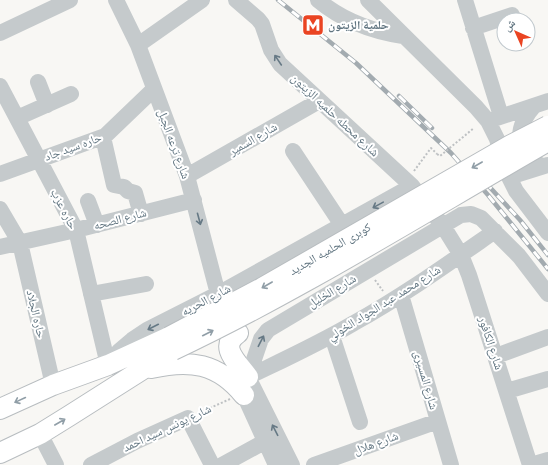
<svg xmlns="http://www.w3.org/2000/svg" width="548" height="465" viewBox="0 0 548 465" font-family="Roboto,'Noto Naskh Arabic',sans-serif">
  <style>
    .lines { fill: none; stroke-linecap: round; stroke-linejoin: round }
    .major-casing { stroke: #b8bdc0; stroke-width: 22 }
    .path { stroke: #bec1c3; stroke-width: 2; stroke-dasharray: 2 2; stroke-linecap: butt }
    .minor { stroke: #c5cacc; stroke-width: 16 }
    .major { stroke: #fff; stroke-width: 20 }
    .rail-casing { stroke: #a3abb0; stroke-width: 4.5 }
    .rail { stroke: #fff; stroke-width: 3; stroke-dasharray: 9; stroke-linecap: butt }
    .major-bridge-casing { stroke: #b8bdc0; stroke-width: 22; stroke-linecap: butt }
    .path-bridge { stroke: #bec1c3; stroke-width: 2; stroke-dasharray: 2 2; stroke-linecap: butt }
    .major-bridge { stroke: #fff; stroke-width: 20 }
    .oneway { stroke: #667985 }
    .oneway2 { stroke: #909ea7 }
    .labels { text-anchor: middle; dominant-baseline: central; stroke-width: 4; stroke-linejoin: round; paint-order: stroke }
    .poi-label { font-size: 12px; font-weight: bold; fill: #617581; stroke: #fff; text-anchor: start }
    .street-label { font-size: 12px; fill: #617581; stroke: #fff }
  </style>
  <rect width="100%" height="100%" fill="#f8f7f4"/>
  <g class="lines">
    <g class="major-casing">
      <path id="major" d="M 238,333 C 218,347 237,362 248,377
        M 151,368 C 190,359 218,363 244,395
        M 0,409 L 53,385 L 108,365 L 169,337
        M 0,453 L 40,434 L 69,416 L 173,350"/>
    </g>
    <path class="path" d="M 414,171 L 431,148 L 437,154
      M 375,280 L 383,291
      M 199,413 L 230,399"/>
    <path class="minor" d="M 116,0 L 138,45 L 187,176 L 218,294
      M 236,0 L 258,19 L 262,24 L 271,50 L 280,64 L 412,186 L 443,226 L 461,255 L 469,275 L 530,465
      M 318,0 C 343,21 371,31 403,36
      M 368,0 L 476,107 L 488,121 L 497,139 L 509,177 L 516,191 L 548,233
      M 465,0 L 501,116
      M 473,28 L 512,15
      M 0,33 L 70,0
      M 138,45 L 202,0
      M 38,82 L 47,105
      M 0,86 L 76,230 L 108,365
      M 534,106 C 520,122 514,139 529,157 C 532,161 538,164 542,166
      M 17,118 L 71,94
      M 491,120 L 548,101
      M 103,137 L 114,185 L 124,187 L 128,191 L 135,193 L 141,214
      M 293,151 L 342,225
      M 0,174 L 105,136 L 154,89
      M 187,176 L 319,101
      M 509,177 L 548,165
      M 88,201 L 97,225
      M 0,209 L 20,243 L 53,385
      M 0,247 L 76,230 L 194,200
      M 91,294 L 146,284
      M 401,295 L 451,465
      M 332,336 L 360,422
      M 496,356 L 548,337
      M 109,363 L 119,351 L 132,340 L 147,330 L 218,294 L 412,186
      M 248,377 L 261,339 L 268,330 L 461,215 L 471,214 L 481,218 L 519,256 L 548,294
      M 248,377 C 283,360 320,343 354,323 C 403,296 449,263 495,231
      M 248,377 L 292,465
      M 507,391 L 548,379
      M 244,395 L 276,465
      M 40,434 L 56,465
      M 91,465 L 137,441 L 188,418 L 212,465
      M 222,465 L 266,441
      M 314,465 L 438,421
      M 531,465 L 548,460"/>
    <use href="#major" class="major"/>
    <g class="rail-casing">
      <path id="rail" d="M 278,0 L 356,63 L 451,153 L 488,195 L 548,269
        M 399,96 L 432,128
        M 473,169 L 520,220 L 548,255"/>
    </g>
    <use href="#rail" class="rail"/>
    <g class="major-bridge-casing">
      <path id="major-bridge" d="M 169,337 L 262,288 L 511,145 L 548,126
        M 173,350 C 302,289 424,212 548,141"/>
    </g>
    <path class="path-bridge" d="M 437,154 L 440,156 L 474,128"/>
    <use href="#major-bridge" class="major-bridge"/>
  </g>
  <defs><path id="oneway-shaft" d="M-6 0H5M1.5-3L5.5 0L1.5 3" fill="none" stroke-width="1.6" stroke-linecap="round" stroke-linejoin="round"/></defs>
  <g class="oneway">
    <use href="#oneway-shaft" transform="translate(278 60) rotate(-124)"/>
    <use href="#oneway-shaft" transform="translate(378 205) rotate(151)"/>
    <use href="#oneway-shaft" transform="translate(199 219) rotate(75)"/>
    <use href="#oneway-shaft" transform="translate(153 327) rotate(153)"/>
    <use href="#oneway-shaft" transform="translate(261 341) rotate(-63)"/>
    <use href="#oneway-shaft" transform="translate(275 430) rotate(-117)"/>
  </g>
  <g class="oneway2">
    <use href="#oneway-shaft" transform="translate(477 165) rotate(150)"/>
    <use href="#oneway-shaft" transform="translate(267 285) rotate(150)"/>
    <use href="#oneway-shaft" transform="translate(208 333) rotate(-27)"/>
    <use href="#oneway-shaft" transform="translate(20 400) rotate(155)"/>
    <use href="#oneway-shaft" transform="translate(60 422) rotate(-30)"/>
  </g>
  <defs>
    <g id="metro-square" transform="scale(1.15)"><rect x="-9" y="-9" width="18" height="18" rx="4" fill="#ea4422" stroke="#fff"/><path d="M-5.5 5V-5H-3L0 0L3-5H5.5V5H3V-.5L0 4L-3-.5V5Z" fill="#fff"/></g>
  </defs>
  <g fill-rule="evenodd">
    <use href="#metro-square" x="313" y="25"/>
  </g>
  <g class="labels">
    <g class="poi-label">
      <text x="328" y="25">حلمية الزيتون</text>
    </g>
    <g class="street-label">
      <text transform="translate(335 115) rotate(43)">شارع محطه حلميه الزيتون</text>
      <text transform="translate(253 139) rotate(-30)">شارع السمير</text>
      <text transform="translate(174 144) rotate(70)">شارع ترعه الجبل</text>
      <text transform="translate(73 147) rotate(-20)">حاره سيد جاد</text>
      <text transform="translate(64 209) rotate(63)">حاره عزب</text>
      <text transform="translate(120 219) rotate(-15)">شارع الصحه</text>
      <text transform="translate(330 249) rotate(-30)">كوبرى الحلميه الجديد</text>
      <text transform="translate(332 291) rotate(-31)">شارع الخليل</text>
      <text transform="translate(206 300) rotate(-28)">شارع الحريه</text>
      <text transform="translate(384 303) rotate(-32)">شارع محمد عبد الجواد الخولي</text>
      <text transform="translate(36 314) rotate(77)">حاره الجلاد</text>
      <text transform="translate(491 343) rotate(72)">شارع الكافور</text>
      <text transform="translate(426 380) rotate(74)">شارع المسيرى</text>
      <text transform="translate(167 428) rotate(-25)">شارع يونس سيد احمد</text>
      <text transform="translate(376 443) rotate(-20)">شارع هلال</text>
    </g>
  </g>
  <g transform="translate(516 32) rotate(315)"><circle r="19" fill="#ffffff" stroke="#c0c8cd"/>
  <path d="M0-3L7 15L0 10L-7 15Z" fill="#ea4422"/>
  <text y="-6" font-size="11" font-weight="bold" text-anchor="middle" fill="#617581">ش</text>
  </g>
</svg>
